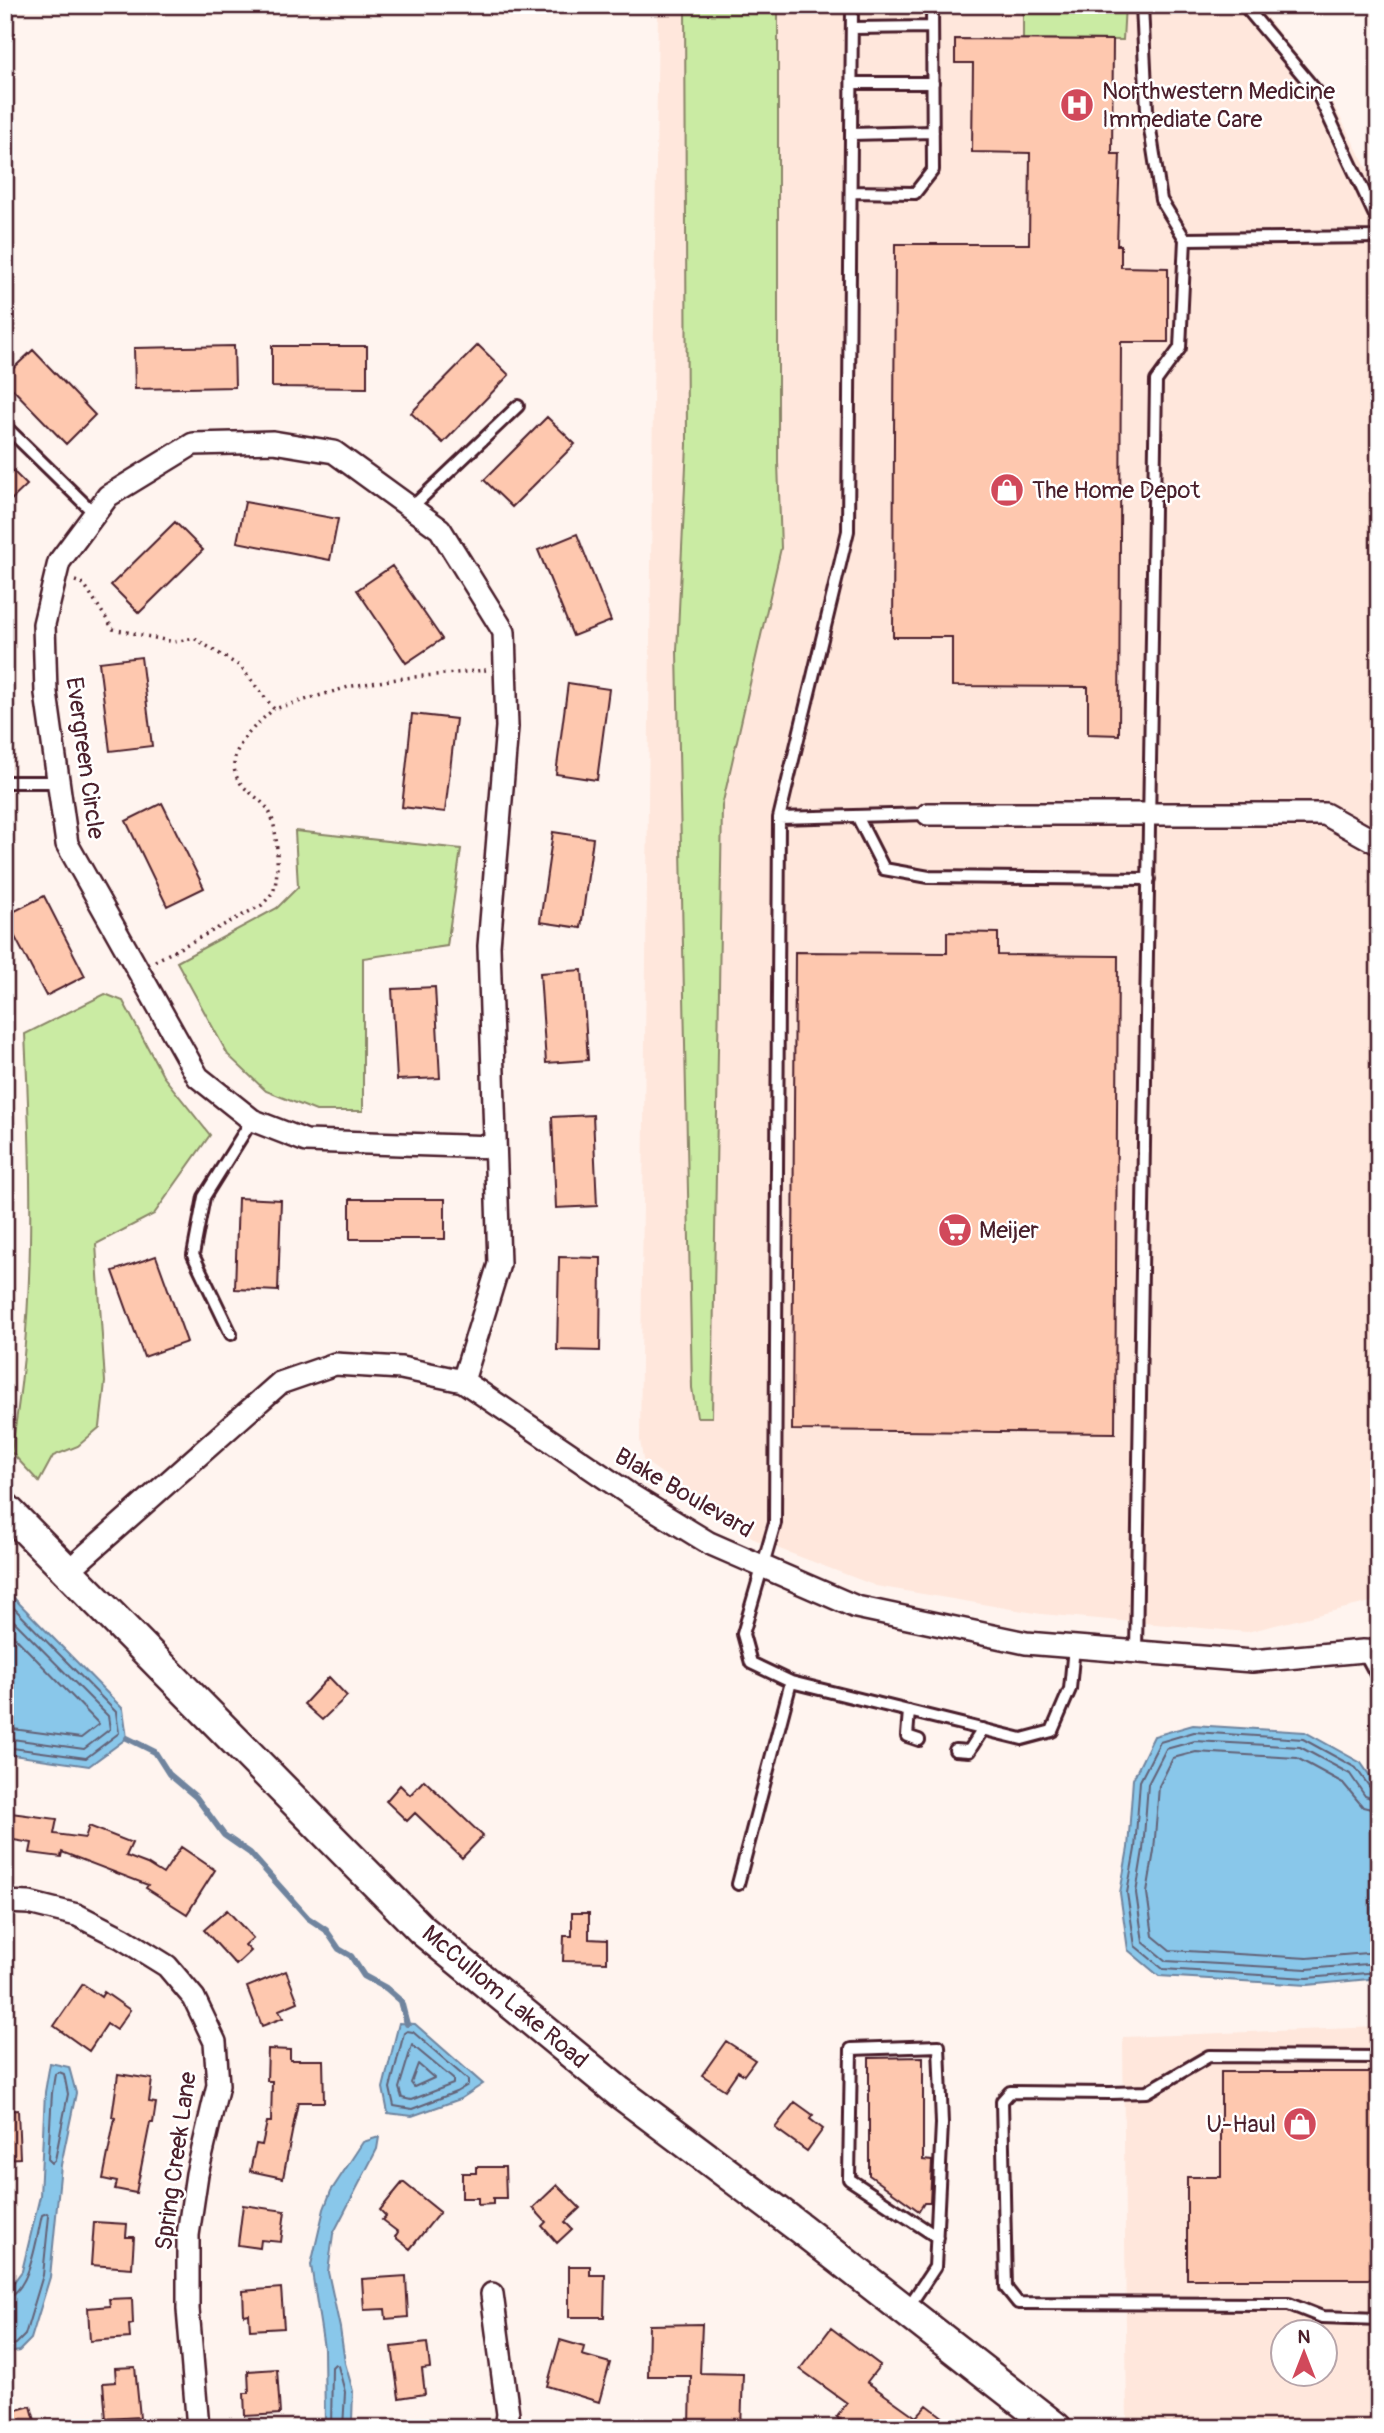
<svg xmlns="http://www.w3.org/2000/svg" width="1384" height="2433" viewBox="0 0 1384 2433" font-family="Pangolin,sans-serif">
  <style>
    .built { fill: #ffe7dc; fill-rule: evenodd }
    .green { fill: #caeba3; stroke: #8a8567; stroke-width: 2 }
    .water { fill: #89c7ea; stroke: #70849e; stroke-width: 2 }
    .lines { fill: none; stroke-linecap: round; stroke-linejoin: round }
    .shore { stroke: #636277; stroke-width: 2 }
    .stream { stroke: #70849e; stroke-width: 6 }
    .building { fill: #fec8af; stroke: #4a1f2b; stroke-width: 2 }
    .lane-casing { stroke: #4a1f2b; stroke-width: 16 }
    .street-casing { stroke: #4a1f2b; stroke-width: 26 }
    .secondary-casing { stroke: #4a1f2b; stroke-width: 35 }
    .path { stroke: #4a1f2b; stroke-width: 3.5; stroke-dasharray: 2 5; stroke-linecap: butt }
    .lane { stroke: #fff; stroke-width: 10 }
    .street { stroke: #fff; stroke-width: 21 }
    .secondary { stroke: #fff; stroke-width: 30 }
    .labels { text-anchor: middle; dominant-baseline: central; stroke-width: 5; stroke-linejoin: round; paint-order: stroke }
    .poi-label { font-size: 24px; fill: #4a1f2b; stroke: #fff; text-anchor: start }
    .street-label { font-size: 24px; fill: #4a1f2b; stroke: #fff }
  </style>
  <rect width="100%" height="100%" fill="#fff4ef"/>
  <filter id="ink" filterUnits="userSpaceOnUse"><feTurbulence type="fractalNoise" baseFrequency=".0143" numOctaves="2"/><feDisplacementMap in="SourceGraphic" scale="14" xChannelSelector="R" yChannelSelector="G"/><feConvolveMatrix kernelMatrix="1 2 1 2 8 2 1 2 1" color-interpolation-filters="sRGB"/></filter>
  <g filter="url(#ink)">
    <path class="built" d="M 658,5 L 1257,5 L 1329,96 L 1379,192 L 1379,1599 L 1375,1601 L 1247,1632 L 1041,1614 L 876,1586 L 756,1540 L 643,1460 L 640,1440 Z
      M 1379,2027 L 1379,2428 L 1127,2428 L 1123,2037 ZM 1282,2332 L 1324,2332 L 1324,2374 L 1282,2374 Z"/>
    <path class="green" d="M 685,5 L 778,5 L 778,462 L 781,548 L 722,806 L 712,1417 L 697,1417 L 692,1388 L 677,651 L 687,445 Z
      M 1023,5 L 1125,5 L 1123,40 L 1023,39 Z
      M 295,831 L 461,849 L 447,946 L 363,958 L 363,1111 L 316,1111 L 266,1091 L 228,1055 L 177,962 L 277,908 L 298,887 Z
      M 105,994 L 123,1001 L 163,1076 L 210,1135 L 154,1214 L 96,1244 L 105,1382 L 100,1427 L 78,1446 L 53,1456 L 39,1482 L 11,1452 C 36,1314 32,1174 25,1034 Z"/>
    <path class="water" d="M 5,1589 L 123,1709 L 127,1738 L 89,1766 L 5,1754 Z
      M 1193,1725 L 1305,1732 L 1361,1763 L 1379,1789 L 1379,1978 L 1307,1985 L 1159,1976 L 1128,1950 L 1120,1893 L 1128,1848 L 1133,1779 L 1154,1736 Z
      M 399,2023 L 415,2024 L 483,2084 L 460,2099 L 412,2116 L 388,2113 L 383,2088 Z
      M 50,2063 L 69,2067 L 76,2093 L 61,2165 L 50,2277 L 31,2339 L 19,2351 L 5,2354 L 5,2294 L 22,2271 L 40,2196 L 45,2092 Z
      M 379,2137 L 377,2149 L 333,2234 L 328,2272 L 340,2328 L 345,2363 L 353,2391 L 352,2421 L 349,2428 L 325,2428 L 324,2348 L 311,2265 L 324,2209 L 331,2191 L 363,2142 Z"/>
    <g class="lines">
      <path class="shore" d="M 5,1599 L 116,1712 L 119,1733 L 86,1758 L 5,1747
        M 5,1612 L 108,1716 L 110,1729 L 84,1749 L 5,1738
        M 5,1627 L 99,1724 L 81,1738 L 5,1728
        M 1379,1792 L 1371,1789 L 1356,1768 L 1303,1739 L 1194,1732 L 1160,1742 L 1140,1781 L 1135,1849 L 1127,1893 L 1135,1946 L 1163,1969 L 1307,1978 L 1379,1972
        M 1379,1801 L 1365,1796 L 1350,1774 L 1300,1747 L 1195,1741 L 1166,1749 L 1148,1784 L 1143,1850 L 1136,1893 L 1143,1942 L 1166,1961 L 1307,1969 L 1379,1963
        M 1379,1811 L 1363,1807 L 1343,1783 L 1297,1758 L 1196,1752 L 1173,1758 L 1159,1786 L 1154,1851 L 1147,1893 L 1153,1936 L 1170,1950 L 1307,1958 L 1379,1952
        M 407,2031 L 413,2032 L 468,2080 L 468,2085 L 456,2092 L 412,2109 L 394,2106 L 390,2088 L 404,2033 Z
        M 412,2045 L 453,2079 L 453,2084 L 411,2100 L 402,2098 L 399,2088 Z
        M 418,2064 L 434,2078 L 414,2087 L 411,2083 Z
        M 59,2072 L 64,2074 L 68,2094 L 55,2160 L 52,2163 L 48,2159 L 52,2093 L 55,2074 Z
        M 5,2297 C 30,2295 37,2235 42,2215 L 47,2213 L 49,2216 L 43,2275 L 25,2335 L 16,2344 L 5,2347
        M 331,2428 L 332,2367 L 335,2364 L 338,2366 L 345,2392 L 343,2428"/>
      <path class="stream" d="M 127,1738 L 155,1752 L 169,1774 L 196,1797 L 224,1835 L 250,1853 L 308,1918 L 326,1930 L 339,1949 L 351,1956 L 364,1976 L 386,1988 L 401,2001 L 407,2024"/>
    </g>
    <path class="building" d="M 955,39 L 1113,40 L 1112,154 L 1120,154 L 1117,245 L 1121,245 L 1121,267 L 1168,268 L 1168,342 L 1121,342 L 1119,735 L 1088,734 L 1088,687 L 952,686 L 952,637 L 893,637 L 895,244 L 1029,244 L 1030,153 L 972,152 L 973,63 L 955,63 Z
      M 478,345 L 509,375 L 443,443 L 411,413 Z
      M 234,346 L 235,387 L 135,389 L 134,348 Z
      M 272,346 L 367,346 L 367,388 L 272,387 Z
      M 33,350 L 95,415 L 66,444 L 5,381 L 5,376 Z
      M 547,417 L 575,444 L 512,507 L 484,480 Z
      M 5,463 L 27,485 L 5,506 Z
      M 245,502 L 338,519 L 330,560 L 237,542 Z
      M 175,522 L 203,550 L 139,613 L 111,585 Z
      M 577,534 L 611,621 L 573,636 L 538,550 Z
      M 392,566 L 442,639 L 406,663 L 357,590 Z
      M 141,657 L 152,746 L 110,751 L 99,662 Z
      M 568,683 L 609,689 L 597,780 L 556,774 Z
      M 412,714 L 456,719 L 445,812 L 402,807 Z
      M 162,803 L 204,888 L 167,906 L 126,821 Z
      M 553,832 L 593,838 L 581,928 L 540,922 Z
      M 44,896 L 85,976 L 46,996 L 5,918 L 5,916 Z
      M 947,932 L 998,933 L 998,955 L 1118,956 L 1115,1433 L 792,1430 L 795,952 L 947,953 Z
      M 582,970 L 588,1060 L 546,1063 L 540,973 Z
      M 435,987 L 440,1078 L 397,1080 L 392,989 Z
      M 593,1115 L 597,1206 L 556,1208 L 552,1117 Z
      M 238,1198 L 281,1200 L 278,1291 L 235,1289 Z
      M 350,1199 L 445,1199 L 445,1239 L 350,1239 Z
      M 156,1256 L 187,1342 L 144,1357 L 113,1271 Z
      M 559,1257 L 601,1258 L 600,1351 L 557,1350 Z
      M 329,1677 L 347,1696 L 322,1720 L 304,1704 Z
      M 424,1780 L 483,1836 L 462,1858 L 415,1813 L 407,1821 L 386,1801 L 400,1785 L 410,1795 Z
      M 11,1813 L 57,1819 L 54,1834 L 85,1838 L 89,1826 L 132,1843 L 126,1856 L 147,1864 L 163,1874 L 181,1847 L 215,1870 L 187,1914 L 146,1888 L 148,1885 L 62,1852 L 61,1857 L 30,1853 L 32,1843 L 7,1839 Z
      M 227,1910 L 253,1938 L 245,1945 L 251,1951 L 236,1965 L 204,1930 Z
      M 572,1913 L 589,1913 L 589,1939 L 607,1940 L 607,1962 L 563,1961 L 564,1936 L 572,1936 Z
      M 286,1971 L 298,2002 L 279,2010 L 283,2018 L 262,2026 L 247,1987 Z
      M 83,1984 L 101,1997 L 104,1992 L 130,2010 L 116,2030 L 107,2024 L 89,2051 L 54,2026 Z
      M 726,2041 L 755,2060 L 744,2075 L 738,2071 L 725,2090 L 702,2075 Z
      M 268,2049 L 290,2050 L 290,2060 L 323,2060 L 324,2102 L 298,2102 L 283,2178 L 250,2171 L 256,2144 L 262,2145 L 267,2122 L 271,2122 L 272,2081 L 267,2081 Z
      M 923,2057 L 923,2160 L 932,2161 L 930,2203 L 924,2203 L 919,2211 L 869,2175 L 869,2058 Z
      M 1221,2072 L 1379,2072 L 1379,2279 L 1187,2279 L 1187,2177 L 1221,2177 Z
      M 118,2074 L 152,2079 L 149,2102 L 156,2103 L 153,2123 L 150,2123 L 136,2193 L 115,2189 L 117,2182 L 103,2179 L 115,2118 L 112,2117 Z
      M 795,2102 L 813,2115 L 810,2119 L 823,2129 L 807,2151 L 775,2128 Z
      M 18,2110 L 20,2158 L 5,2159 L 5,2111 Z
      M 476,2167 L 505,2167 L 506,2198 L 493,2198 L 493,2204 L 478,2205 L 478,2198 L 462,2198 L 462,2173 L 476,2173 Z
      M 403,2182 L 440,2212 L 410,2249 L 395,2237 L 398,2232 L 382,2220 L 386,2216 L 380,2210 Z
      M 557,2185 L 580,2208 L 565,2222 L 572,2229 L 557,2243 L 542,2226 L 546,2222 L 533,2208 Z
      M 243,2205 L 285,2211 L 281,2242 L 261,2240 L 260,2248 L 238,2245 Z
      M 94,2222 L 127,2224 L 126,2237 L 134,2237 L 132,2268 L 91,2265 Z
      M 569,2266 L 590,2266 L 590,2275 L 605,2275 L 604,2317 L 569,2317 Z
      M 406,2276 L 408,2317 L 386,2319 L 385,2309 L 364,2310 L 362,2279 Z
      M 281,2288 L 284,2328 L 250,2330 L 249,2314 L 244,2315 L 243,2291 Z
      M 132,2298 L 133,2324 L 129,2325 L 130,2338 L 90,2341 L 88,2308 L 110,2306 L 109,2299 Z
      M 702,2324 L 700,2373 L 743,2374 L 741,2428 L 690,2428 L 691,2376 L 648,2376 L 649,2325 Z
      M 831,2328 L 880,2365 L 867,2382 L 916,2417 L 927,2405 L 957,2428 L 850,2428 L 836,2417 L 847,2403 L 800,2369 Z
      M 560,2340 L 584,2347 L 582,2355 L 610,2363 L 599,2402 L 547,2386 Z
      M 427,2343 L 430,2368 L 422,2369 L 425,2394 L 399,2398 L 392,2347 Z
      M 135,2367 L 140,2417 L 106,2419 L 103,2383 L 116,2382 L 115,2368 Z
      M 277,2369 L 280,2414 L 245,2416 L 244,2393 L 249,2393 L 248,2371 Z
      M 31,2406 L 37,2428 L 5,2428 L 5,2413 Z"/>
    <g class="lines">
      <g class="lane-casing">
        <path id="lane" d="M 852,5 L 848,531 L 779,818 L 775,1523 L 743,1634 L 751,1663 L 791,1682 L 1022,1739 L 1052,1731 L 1070,1689 L 1074,1647
          M 1244,5 L 1317,92 L 1379,224
          M 852,28 L 932,27
          M 852,83 L 933,83
          M 851,134 L 933,132
          M 851,192 L 915,193 L 933,170 L 932,5
          M 1185,239 L 1379,237
          M 5,426 L 95,514
          M 411,508 L 518,406
          M 5,782 L 59,782
          M 857,816 L 884,869 L 929,877 L 1149,879
          M 779,818 L 928,814
          M 231,1334 L 193,1255 L 204,1197 L 252,1120
          M 1136,1652 L 1156,381 L 1180,348 L 1185,239 L 1161,200 L 1147,110 L 1142,5
          M 1364,1652 L 1379,1680
          M 909,1711 L 907,1736 L 919,1740
          M 955,1750 L 969,1751 L 983,1729
          M 738,1884 L 791,1682
          M 1379,2057 L 1209,2056 L 1147,2092 L 1110,2093 L 1010,2092 L 1002,2101 L 1006,2288 L 1018,2303 L 1289,2304 L 1322,2317 L 1379,2319
          M 907,2309 L 935,2267 L 942,2124 L 939,2046 L 851,2049 L 849,2179 L 937,2237"/>
      </g>
      <g class="street-casing">
        <path id="street" d="M 928,814 L 1325,814 L 1379,844
          M 463,1381 L 499,1264 L 489,946 L 507,727 L 504,632 L 440,529 L 334,452 L 273,442 L 193,444 L 108,496 L 59,562 L 44,624 L 46,693 L 67,844 L 198,1077 L 252,1120 L 306,1141 L 495,1147
          M 68,1571 L 280,1383 L 335,1364 L 401,1368 L 463,1381 L 629,1494 L 709,1543 L 856,1607 L 1026,1643 L 1252,1661 L 1363,1651 L 1379,1652
          M 5,1902 L 29,1903 L 77,1915 L 122,1938 L 167,1966 L 194,1998 L 215,2042 L 218,2085 L 197,2174 L 188,2235 L 188,2309 L 198,2428
          M 492,2294 L 508,2414 L 506,2428"/>
      </g>
      <g class="secondary-casing">
        <path id="secondary" d="M 5,1508 L 422,1930 L 619,2092 L 800,2228 L 1056,2428"/>
      </g>
      <path class="path" d="M 75,581 L 84,584 L 113,629 L 174,642 L 194,638 L 241,667 L 274,709 L 352,686 L 404,678 L 486,670
        M 155,961 L 262,905 C 266,901 270,896 273,892 C 280,877 278,826 269,811 C 263,801 250,794 242,785 C 218,757 254,726 274,709"/>
      <use href="#lane" class="lane"/>
      <use href="#street" class="street"/>
      <use href="#secondary" class="secondary"/>
    </g>
  </g>
  <defs>
    <g id="hospital-disc" transform="scale(1.75)"><circle r="9.5" fill="#d1495b" stroke="#fff"/><path d="M-5-5h3v3.5h4V-5h3V5h-3V1.5h-4V5h-3Z" fill="#fff"/></g>
    <g id="shop-disc" transform="scale(1.75)"><circle r="9.5" fill="#d1495b" stroke="#fff"/><path d="M-5-2.5h2.3a2.7 3.5 0 0 1 5.4 0H5L5.5 6h-11ZM-1.5-2.5h3a1.5 2.3 0 0 0-3 0Z" fill="#fff"/></g>
    <g id="supermarket-disc" transform="scale(1.75)"><circle r="9.5" fill="#d1495b" stroke="#fff"/><path d="M-6-5.5h2.5l.6 2H6L4.5 2H-2.5L-4.4-4H-6ZM-1.5 3.2a1.3 1.3 0 1 0 .1 0ZM3 3.2a1.3 1.3 0 1 0 .1 0Z" fill="#fff"/></g>
  </defs>
  <g fill-rule="evenodd">
    <use href="#hospital-disc" x="1077" y="105"/>
    <use href="#shop-disc" x="1007" y="490"/>
    <use href="#supermarket-disc" x="955" y="1230"/>
    <use href="#shop-disc" x="1300" y="2124"/>
  </g>
  <g class="labels">
    <g class="poi-label">
      <text x="1102" y="91">Northwestern Medicine<tspan x="1102" dy="28">Immediate Care</tspan></text>
      <text x="1032" y="490">The Home Depot</text>
      <text x="979" y="1230">Meijer</text>
      <text x="1276" y="2124" text-anchor="end">U-Haul</text>
    </g>
    <g class="street-label">
      <text transform="translate(85 758) rotate(82)">Evergreen Circle</text>
      <text transform="translate(684 1493) rotate(30)">Blake Boulevard</text>
      <text transform="translate(505 1997) rotate(40)">McCullom Lake Road</text>
      <text transform="translate(176 2161) rotate(-82)">Spring Creek Lane</text>
    </g>
  </g>
  <rect width="1384" height="2433" fill="none" stroke="#fff" stroke-width="28"/>
  <rect x="14" y="14" width="1356" height="2405" fill="none" stroke="#4a1f2b" stroke-width="2.5" filter="url(#ink)"/>
  <g transform="translate(1304 2353)"><circle r="33" fill="#ffffff" stroke="#b7a5aa" stroke-width="2"/>
  <path d="M0-5L12 26L0 18L-12 26Z" fill="#d1495b"/>
  <text y="-10" font-size="19" font-weight="bold" text-anchor="middle" fill="#4a1f2b">N</text>
  </g>
</svg>
